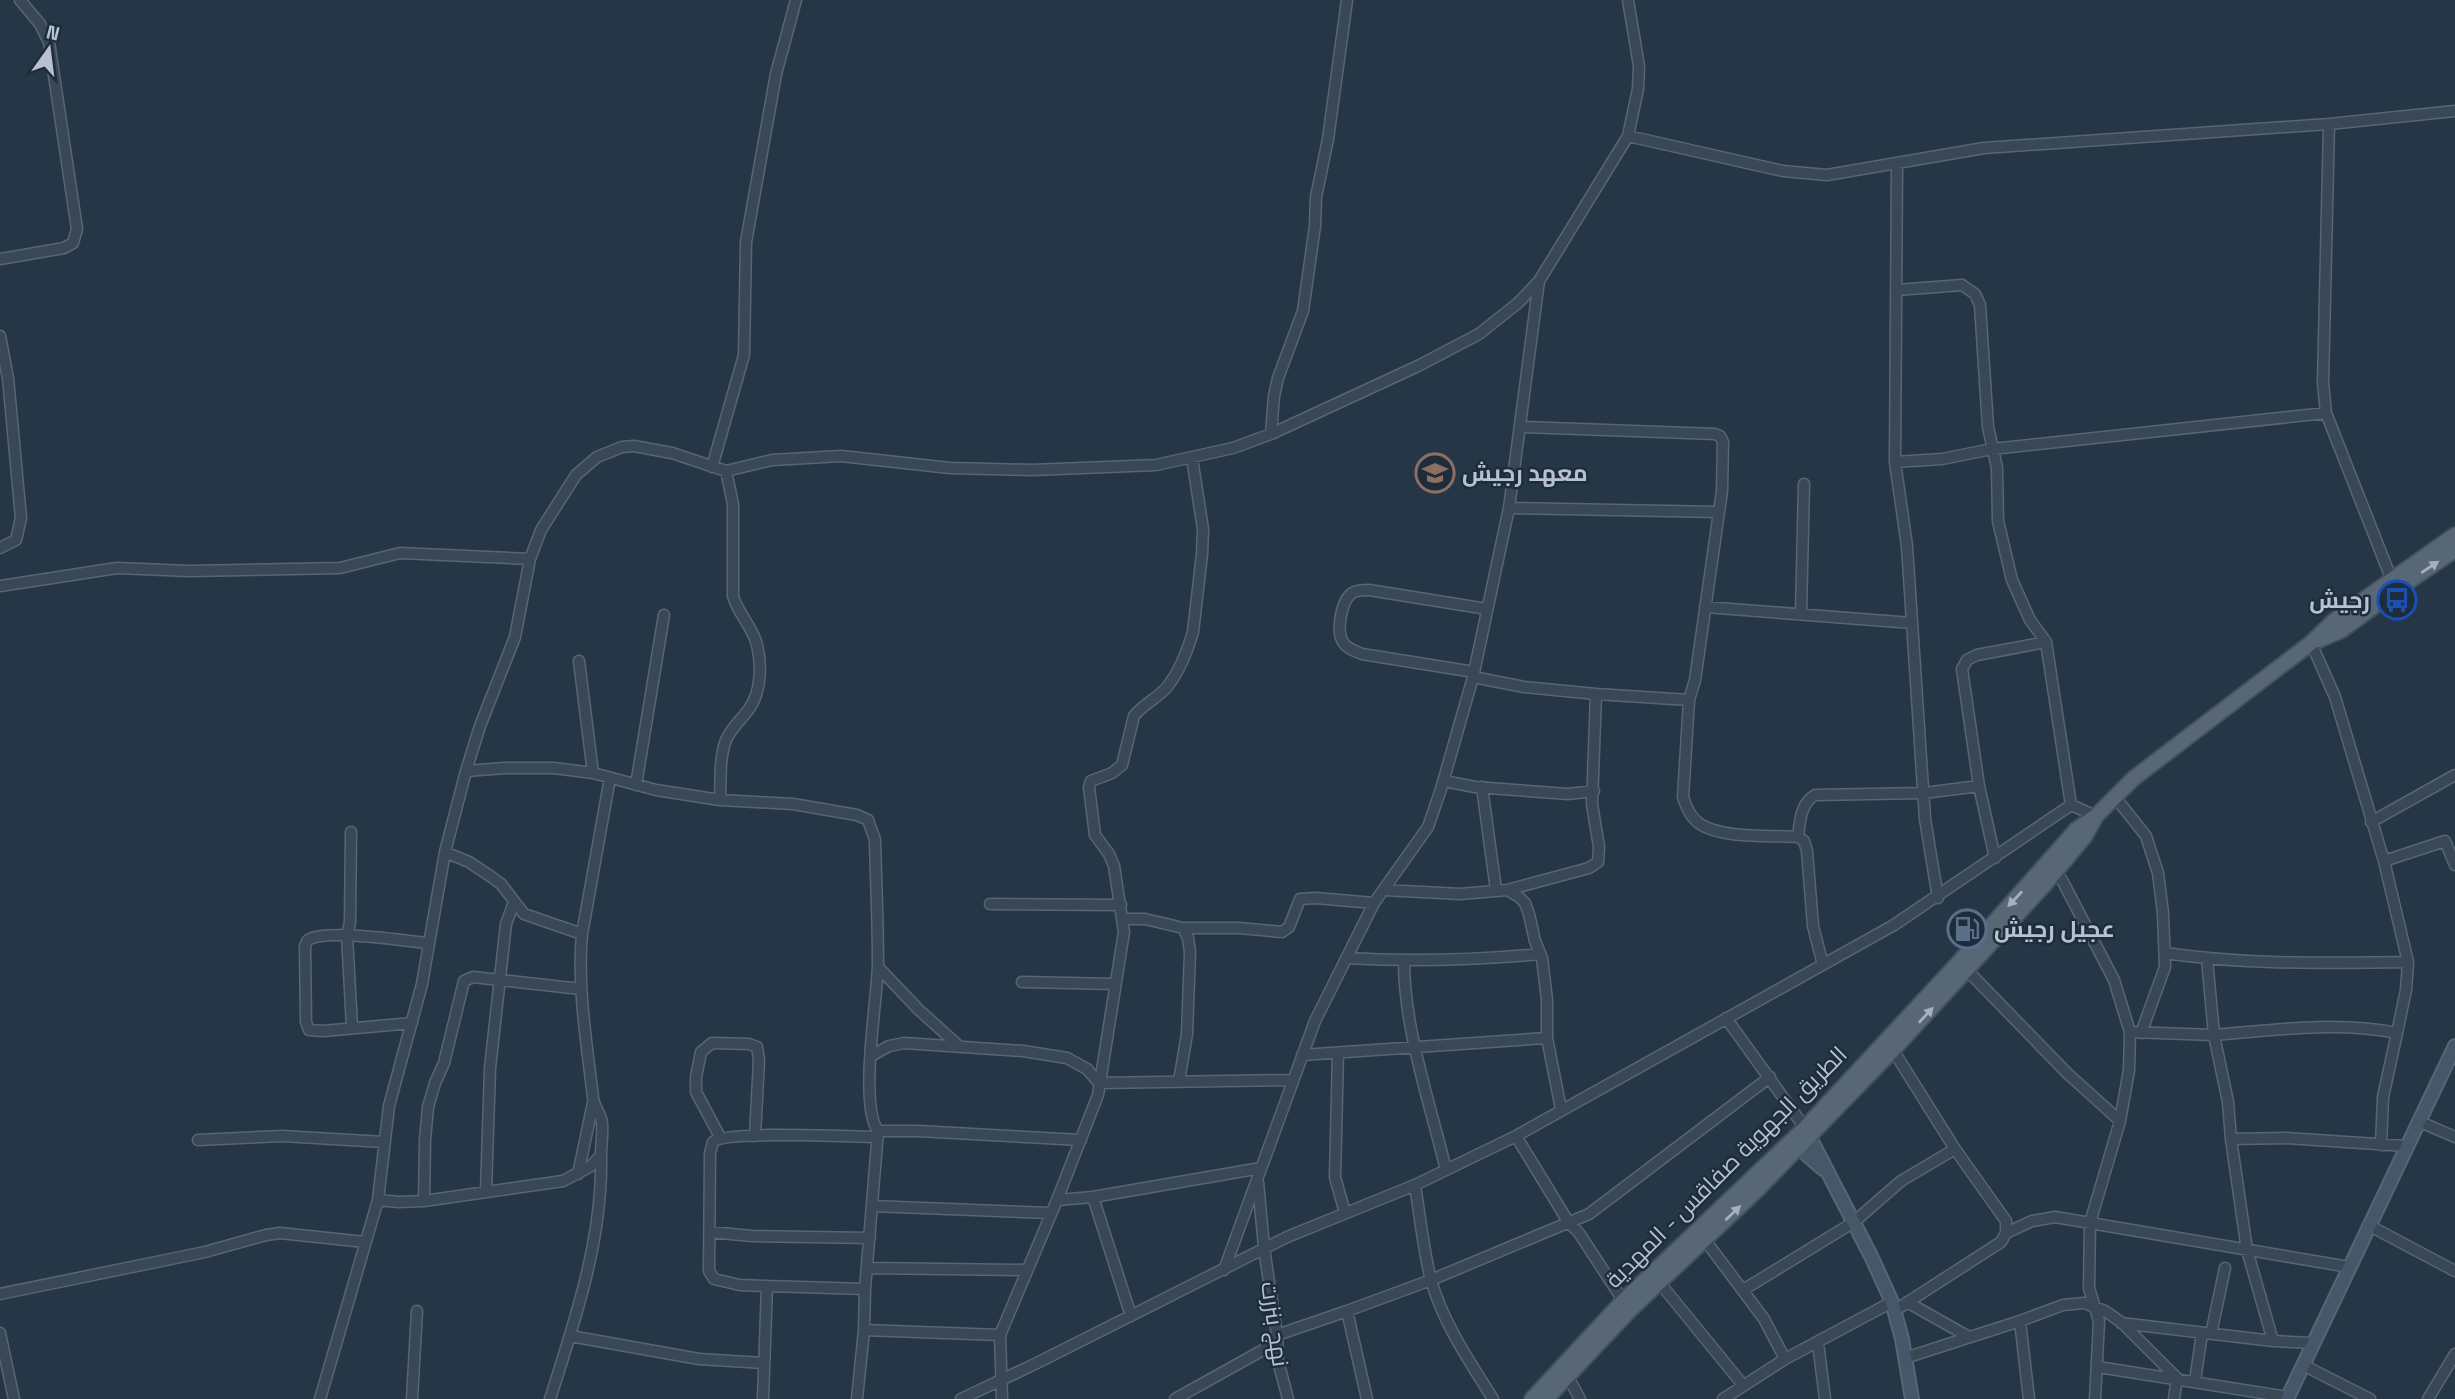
<svg xmlns="http://www.w3.org/2000/svg" width="2455" height="1399" viewBox="0 0 2455 1399" font-family="'Space Grotesk',Cairo,sans-serif">
  <style>
    .lines { fill: none; stroke-linecap: round; stroke-linejoin: round }
    .street-casing { stroke: #586573; stroke-width: 13 }
    .secondary-casing { stroke: #586573; stroke-width: 16 }
    .primary-casing { stroke: #43515f; stroke-width: 18 }
    .street { stroke: #3a4856; stroke-width: 10 }
    .secondary { stroke: #47576a; stroke-width: 12 }
    .primary { stroke: #586776; stroke-width: 14 }
    .oneway { fill: #a5b0bd }
    .labels { text-anchor: middle; dominant-baseline: central; stroke-width: 5; stroke-linejoin: round; paint-order: stroke }
    .poi-label { font-size: 23px; font-weight: bold; fill: #b8c2cf; stroke: #1e2d3c; text-anchor: start }
    .street-label { font-size: 23px; fill: #b8c2cf; stroke: #1e2d3c }
  </style>
  <rect width="100%" height="100%" fill="#253647"/>
  <g class="lines">
    <g class="street-casing">
      <path id="street" d="M 2329,124 L 2323,383 L 2326,413 L 2393,583
        M 1628,136 L 1783,171 L 1827,175 L 1984,148 L 2329,124 L 2455,111
        M 1897,164 L 1895,462 L 1942,459 L 1992,449 L 2326,413
        M 0,259 L 64,248 L 73,243 L 77,229 L 49,42 L 40,24 L 20,0
        M 1897,290 L 1962,285 L 1975,294 L 1980,305 L 1988,427 L 1997,468 L 1998,521 L 2012,580 L 2030,620 L 2046,642
        M 0,336 L 8,378 L 21,518 L 16,540 L 0,548
        M 1521,427 L 1715,434 L 1720,436 L 1723,442 L 1722,491 L 1695,680 L 1689,700 L 1596,694
        M 1271,434 L 1274,396 L 1278,378 L 1303,311 L 1315,226 L 1316,197 L 1328,139 L 1347,0
        M 1895,462 L 1907,546 L 1925,819 L 1938,898
        M 712,467 L 744,355 L 746,242 L 776,74 L 796,0
        M 1509,508 L 1719,512
        M 0,586 L 117,568 L 189,571 L 340,568 L 400,553 L 530,559
        M 1705,607 L 1912,623
        M 1801,613 L 1804,484
        M 2311,643 L 2335,697 L 2384,861 L 2408,962 L 2406,990 L 2397,1033
        M 579,661 L 593,773
        M 1474,672 L 1362,654 C 1355,651 1347,649 1343,642 C 1336,631 1341,601 1352,593 C 1357,590 1363,590 1369,590 L 1487,609
        M 1473,677 L 1524,687 L 1596,694 L 1592,804 L 1599,847 L 1598,862 L 1589,868 L 1507,890
        M 1689,700 L 1683,797 C 1686,807 1691,818 1700,824 C 1723,839 1770,835 1798,837 L 1804,841 L 1807,851 L 1813,926 L 1823,965
        M 466,771 L 505,768 L 554,768 L 593,773 L 656,790 L 720,800 L 793,804 L 857,815 L 868,820 L 875,840 C 876,882 878,923 878,965 C 877,1001 859,1104 878,1131
        M 1444,781 L 1475,787 L 1568,794 L 1594,791
        M 636,785 L 664,615
        M 1979,786 L 1962,669 L 1967,660 L 1977,655 L 2046,642 L 2071,805
        M 1482,787 L 1496,890
        M 2115,797 L 2146,836 L 2158,873 L 2163,913 L 2165,967 L 2141,1033
        M 720,800 C 721,780 719,758 726,740 C 732,727 741,720 749,709 C 761,692 762,665 757,645 C 753,627 738,614 733,596 L 733,504 L 726,471
        M 2371,822 L 2455,775
        M 351,832 L 350,922 L 347,936 L 352,1027
        M 1798,837 C 1800,822 1800,804 1815,795 L 1924,793 L 1979,786 L 1995,858
        M 445,852 L 469,862 L 490,876 L 501,884 L 524,914 L 582,934
        M 2384,861 L 2445,841 L 2455,865
        M 2052,870 L 2062,880 L 2114,980 L 2130,1032 L 2129,1070 L 2120,1121 L 2090,1223 L 2089,1288 L 2099,1321 L 2095,1399
        M 1384,890 L 1460,894 L 1507,890 L 1519,897 L 1525,903 L 1529,914 L 1535,941 L 1542,958 L 1547,1000 L 1547,1038
        M 990,904 L 1121,905
        M 1123,919 L 1145,919 L 1183,928 L 1239,928 L 1282,932 L 1289,927 L 1300,899 L 1315,898 L 1374,903
        M 2165,953 C 2246,965 2327,963 2408,962
        M 1346,958 C 1411,962 1475,960 1540,954
        M 2207,959 L 2214,1035 C 2274,1030 2338,1021 2397,1033 L 2383,1097 L 2381,1145
        M 1404,961 C 1404,1029 1430,1103 1446,1170
        M 1963,966 L 2067,1073 L 2120,1121
        M 878,967 L 919,1010 L 959,1046
        M 1022,982 L 1115,984
        M 1726,1018 L 1805,1128
        M 412,1023 L 323,1031 L 309,1030 L 306,1022 L 305,946 C 307,941 307,940 312,938 C 335,930 403,941 429,943
        M 2130,1032 L 2214,1035 L 2228,1102 L 2231,1139 L 2286,1138 L 2406,1146
        M 1338,1053 L 1335,1177 L 1345,1213
        M 1302,1055 L 1547,1038 L 1561,1109
        M 871,1056 L 889,1046 L 904,1043 L 1023,1051 L 1067,1058 L 1087,1069 L 1099,1083 L 1293,1080
        M 1179,1081 L 1187,1034 L 1190,952 L 1188,938 L 1183,928
        M 2418,1121 L 2455,1137
        M 1516,1136 L 1569,1223 L 1579,1233 L 1626,1305
        M 720,1137 L 696,1092 L 696,1077 L 701,1052 L 712,1043 L 749,1044 L 757,1047 L 759,1060 L 755,1136
        M 2231,1139 L 2247,1250 L 2273,1341
        M 198,1140 L 282,1136 L 384,1142
        M 578,1174 L 593,1103
        M 1258,1182 L 1264,1248 L 1277,1335 L 1278,1361 L 1288,1399
        M 1415,1185 C 1420,1216 1423,1249 1431,1280 C 1443,1323 1470,1362 1493,1399
        M 486,1191 L 490,1068 L 506,924 L 514,902
        M 1093,1197 L 1261,1168
        M 378,1200 L 399,1202 L 424,1201 L 563,1181 L 591,1166 L 601,1155
        M 1057,1200 L 1093,1197 L 1131,1316
        M 424,1201 L 425,1140 L 428,1107 L 435,1083 L 444,1063 L 464,981 L 473,977 L 581,989
        M 872,1206 L 1051,1213
        M 2368,1225 L 2455,1271
        M 710,1232 L 752,1236 L 870,1238
        M 2006,1233 L 2032,1221 L 2055,1217 L 2349,1267
        M 1705,1240 L 1764,1319 L 1785,1359
        M 867,1268 L 1027,1270
        M 1224,1270 L 1315,1021 L 1374,903 L 1428,827 L 1441,789 L 1473,677 L 1509,508 L 1539,281
        M 1659,1282 L 1743,1385
        M 767,1286 L 740,1285 L 714,1279 L 709,1271 L 710,1153 L 713,1142 C 725,1130 852,1137 878,1137
        M 865,1289 L 878,1131 L 918,1131 L 1081,1140
        M 1743,1290 L 1854,1222 L 1901,1181 L 1955,1149 L 1893,1050
        M 0,1294 L 205,1252 L 266,1235 L 280,1233 L 365,1242
        M 1907,1302 L 1969,1337
        M 1347,1311 L 1431,1280 L 1589,1214 L 1770,1077
        M 1894,1311 L 2001,1242 L 2006,1233 L 2006,1221 L 1955,1149
        M 2020,1321 L 2029,1399
        M 2121,1323 L 2273,1341 L 2313,1343
        M 0,1333 L 14,1399
        M 2211,1334 L 2225,1268
        M 570,1336 L 699,1359 L 764,1363
        M 1818,1343 L 1825,1399
        M 1905,1358 L 2020,1321 L 2063,1305 L 2084,1303 L 2105,1311 L 2121,1322 L 2177,1378 L 2174,1399
        M 2303,1365 L 2370,1399
        M 2098,1367 L 2288,1397
        M 1567,1375 L 1580,1399
        M 2195,1381 L 2202,1333
        M 320,1399 L 378,1200 L 389,1106 L 422,984 L 445,852 L 466,771 L 480,726 L 515,637 L 530,559 L 541,530 L 576,475 L 597,457 L 622,447 L 634,446 L 672,453 L 726,471 L 772,460 L 841,456 L 950,468 L 1032,470 L 1156,465 L 1233,448 L 1271,434 L 1418,366 L 1479,334 L 1518,303 L 1539,281 L 1628,136 L 1638,89 L 1639,66 L 1628,0
        M 412,1399 L 417,1311
        M 550,1399 C 575,1320 603,1239 601,1155 C 601,1145 603,1134 602,1123 C 601,1114 594,1107 593,1098 C 587,1044 577,988 582,934 L 610,778
        M 763,1399 L 767,1286 L 865,1289 L 864,1330
        M 857,1399 L 864,1330 L 1000,1335
        M 961,1399 L 1037,1363 L 1287,1237 L 1415,1185 L 1516,1136 L 1894,925 L 2071,805 L 2096,816
        M 1002,1399 L 1000,1335 L 1057,1200 L 1098,1095 L 1124,932 L 1114,866 L 1109,854 L 1095,835 L 1089,787 L 1091,781 L 1112,773 L 1122,765 L 1134,716 C 1143,704 1158,698 1167,687 C 1179,672 1188,649 1193,632 L 1202,554 L 1203,529 L 1192,458
        M 1175,1399 L 1263,1350 L 1277,1335 L 1347,1311 L 1367,1399
        M 1723,1399 L 1785,1359 L 1892,1302
        M 2428,1399 L 2455,1354"/>
    </g>
    <g class="secondary-casing">
      <path id="secondary" d="M 1805,1128 L 1871,1256 L 1892,1302 L 1902,1339 L 1912,1399
        M 1792,1142 L 1823,1169
        M 2287,1399 L 2455,1046"/>
    </g>
    <g class="primary-casing">
      <path id="primary" d="M 2319,640 L 2342,630 L 2396,590 L 2455,550
        M 1532,1399 L 1623,1301 L 1805,1128 L 1960,961 L 2077,829 L 2096,816 L 2134,778 L 2311,643 L 2335,620 L 2455,535
        M 1546,1399 L 1630,1310 L 1756,1191 L 1893,1050 L 2046,883 L 2085,836 L 2095,818"/>
    </g>
    <use href="#street" class="street"/>
    <use href="#secondary" class="secondary"/>
    <use href="#primary" class="primary"/>
  </g>
  <defs><path id="oneway-solid" d="M-6-.8H1V-3.2L6.5 0L1 3.2V.8H-6Z" transform="scale(1.75)"/></defs>
  <g class="oneway">
    <use href="#oneway-solid" transform="translate(2430 567) rotate(-34)"/>
    <use href="#oneway-solid" transform="translate(2015 899) rotate(133)"/>
    <use href="#oneway-solid" transform="translate(1926 1015) rotate(-47)"/>
    <use href="#oneway-solid" transform="translate(1733 1213) rotate(-44)"/>
  </g>
  <defs>
    <g id="school-ring" transform="scale(2.0125)"><circle r="9.5" fill="#1e2d3c" stroke="#8d6e63" stroke-width="1.5"/><path d="M0-5L7-2L0 1L-7-2ZM-4 1L0 2.5L4 1V4Q0 6-4 4Z" fill="#8d6e63"/></g>
    <g id="bus-ring" transform="scale(2.0125)"><circle r="9.5" fill="#1e2d3c" stroke="#1a4fb4" stroke-width="1.5"/><path d="M-5-6H5V4H4V6H2V4H-2V6H-4V4H-5ZM-3.5-4V0h7V-4ZM-3.5 1.2v1.5H-2V1.2ZM2 1.2v1.5H3.5V1.2Z" fill="#1a4fb4"/></g>
    <g id="fuel-ring" transform="scale(2.0125)"><circle r="9.5" fill="#1e2d3c" stroke="#5c6f8a" stroke-width="1.5"/><path d="M-5.5-6h7V0h2V4h1.3V-2.5L3-4.5l.8-.8L6-3V5H2.5V1h-1V6h-7ZM-4.2-4.7v3.2H.2V-4.7Z" fill="#5c6f8a"/></g>
  </defs>
  <g fill-rule="evenodd">
    <use href="#school-ring" x="1435" y="473"/>
    <use href="#bus-ring" x="2397" y="600"/>
    <use href="#fuel-ring" x="1967" y="929"/>
  </g>
  <g class="labels">
    <g class="poi-label">
      <text x="1462" y="473">معهد رجيش</text>
      <text x="2370" y="600" text-anchor="end">رجيش</text>
      <text x="1994" y="929">عجيل رجيش</text>
    </g>
    <g class="street-label">
      <text transform="translate(1726 1167) rotate(-45)">الطريق الجهوية صفاقس - المهدية</text>
      <text transform="translate(1275 1324) rotate(82)">نهج بنزرت</text>
    </g>
  </g>
  <g transform="translate(49 49) rotate(14)" stroke="#1e2d3c" stroke-width="5" paint-order="stroke">
  <path d="M0-5L12 26L0 18L-12 26Z" fill="#b8c2cf"/>
  <text y="-10" font-size="19" font-weight="bold" text-anchor="middle" fill="#b8c2cf">N</text>
  </g>
</svg>
